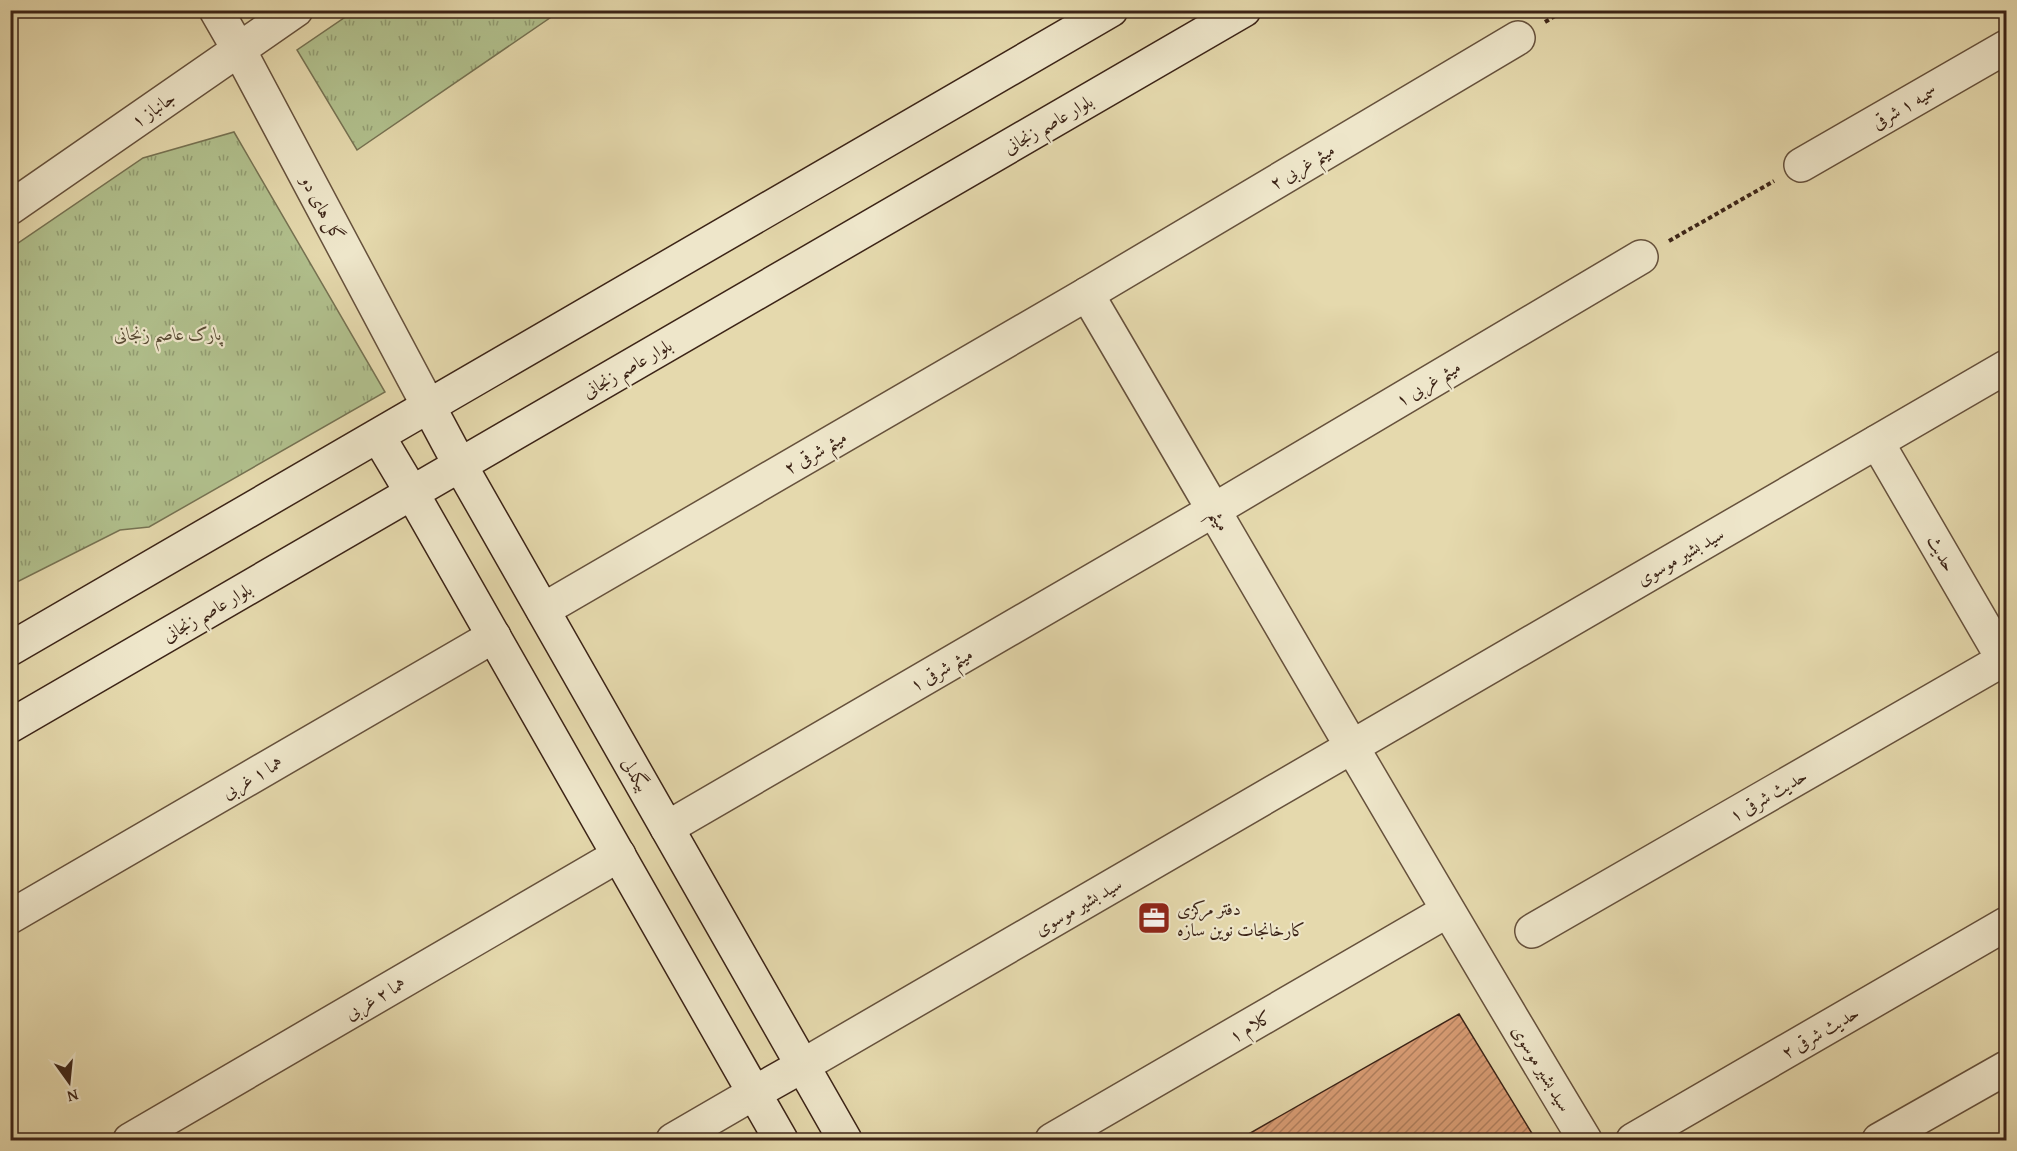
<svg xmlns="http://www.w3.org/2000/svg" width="2017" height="1151" viewBox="0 0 2017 1151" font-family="'Gentium Book Plus',Amiri,serif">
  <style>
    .park { fill: url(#park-tufts); stroke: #767252; stroke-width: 1.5 }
    .shadow { fill: #0003 }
    .building { fill: url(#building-hatch); stroke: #3c2417; stroke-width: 1.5 }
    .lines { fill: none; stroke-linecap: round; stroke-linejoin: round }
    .minor-casing { stroke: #66513c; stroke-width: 36 }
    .tertiary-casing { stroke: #66513c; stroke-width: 36 }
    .secondary-casing { stroke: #3c2417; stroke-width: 36 }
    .path { stroke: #3c2417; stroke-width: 4; stroke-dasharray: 4.5 3; stroke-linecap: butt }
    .minor { stroke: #eee6ca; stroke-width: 33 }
    .tertiary { stroke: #eee6ca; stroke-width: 33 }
    .secondary { stroke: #eee6ca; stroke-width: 33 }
    .labels { text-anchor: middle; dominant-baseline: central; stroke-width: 4.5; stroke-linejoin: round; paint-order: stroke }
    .street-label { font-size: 18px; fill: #3c2417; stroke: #eee6ca }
    .park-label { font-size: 18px; font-style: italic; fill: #594b34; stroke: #eee6ca }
    .poi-label { font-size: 18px; fill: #3c2417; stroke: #eee6ca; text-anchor: start }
  </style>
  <defs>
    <pattern id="park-tufts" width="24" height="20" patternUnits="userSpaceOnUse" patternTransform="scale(1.5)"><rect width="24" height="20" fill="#b1c08d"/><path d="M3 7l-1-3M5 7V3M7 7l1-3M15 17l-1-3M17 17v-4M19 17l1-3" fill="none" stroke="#919c72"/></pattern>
    <pattern id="building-hatch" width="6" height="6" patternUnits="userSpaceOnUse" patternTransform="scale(1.5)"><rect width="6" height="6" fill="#d89c74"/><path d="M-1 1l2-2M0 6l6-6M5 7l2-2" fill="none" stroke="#b07f5e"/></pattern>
  </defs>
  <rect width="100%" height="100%" fill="#e5d9ad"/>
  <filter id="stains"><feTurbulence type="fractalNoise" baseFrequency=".00333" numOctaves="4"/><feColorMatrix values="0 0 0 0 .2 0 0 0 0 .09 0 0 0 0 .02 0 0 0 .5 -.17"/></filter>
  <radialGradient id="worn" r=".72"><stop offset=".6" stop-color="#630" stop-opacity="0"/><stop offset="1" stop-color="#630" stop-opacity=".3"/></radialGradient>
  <path class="park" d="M 354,11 L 354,10 L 560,11 L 357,150 L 297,50 Z
    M 234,132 L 385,392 L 149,527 L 120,530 L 11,585 L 11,248 L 143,158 Z"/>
  <path class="shadow" d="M 1458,1016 L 1534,1140 L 1241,1140 Z"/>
  <path class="building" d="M 1459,1014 L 1536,1140 L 1238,1140 Z"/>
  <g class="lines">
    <g class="minor-casing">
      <path id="minor" d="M 1801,165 L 2006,47
        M 1877,442 L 2006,664
        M 543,610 L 1087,294 L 1518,38
        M 667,828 L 1214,510 L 1641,257
        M 10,917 L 494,636
        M 1532,931 L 2006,658
        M 130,1140 L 619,855
        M 673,1140 L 754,1093
        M 1052,1140 L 1447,911
        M 1633,1140 L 2006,924
        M 1879,1140 L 2006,1068"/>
    </g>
    <g class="tertiary-casing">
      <path id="tertiary" d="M 216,10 L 239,50 L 429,407
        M 10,208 L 296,10
        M 1087,294 C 1253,576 1416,860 1585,1140
        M 802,1066 L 2006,367"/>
    </g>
    <g class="secondary-casing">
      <path id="secondary" d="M 429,407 L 460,465 L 845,1140
        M 378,436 L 412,493 L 781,1140
        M 10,649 L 1111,10
        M 10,726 L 1244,10
        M 754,1093 L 802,1066"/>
    </g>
    <path class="path" d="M 1545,22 L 1565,10
      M 1669,241 L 1774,181"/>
    <use href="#minor" class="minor"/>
    <use href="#tertiary" class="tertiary"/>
    <use href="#secondary" class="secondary"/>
  </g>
  <defs>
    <g id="office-square" transform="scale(1.725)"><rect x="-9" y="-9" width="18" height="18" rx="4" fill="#8f2418" stroke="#eee6ca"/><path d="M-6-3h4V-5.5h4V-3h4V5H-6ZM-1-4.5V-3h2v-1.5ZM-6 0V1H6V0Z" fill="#fff"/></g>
  </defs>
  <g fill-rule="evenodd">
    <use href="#office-square" x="1154" y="918"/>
  </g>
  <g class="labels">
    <g class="street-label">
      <text transform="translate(1904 106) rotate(-30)">سمیه ۱ شرقی</text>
      <text transform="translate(153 109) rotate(-35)">جانباز ۱</text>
      <text transform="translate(1048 124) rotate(-30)">بلوار عاصم زنجانی</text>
      <text transform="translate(1302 166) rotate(-31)">میثم غربی ۲</text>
      <text transform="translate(323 208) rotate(62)">گل های دو</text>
      <text transform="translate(627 368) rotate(-30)">بلوار عاصم زنجانی</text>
      <text transform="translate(1428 383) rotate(-31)">میثم غربی ۱</text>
      <text transform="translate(815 452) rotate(-30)">میثم شرقی ۲</text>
      <text transform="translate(1220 520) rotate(60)">میثم</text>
      <text transform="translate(1942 553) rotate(60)">حدیث</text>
      <text transform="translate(1680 556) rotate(-30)">سید بشیر موسوی</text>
      <text transform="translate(207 612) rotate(-30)">بلوار عاصم زنجانی</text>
      <text transform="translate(941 669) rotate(-30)">میثم شرقی ۱</text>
      <text transform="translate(636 774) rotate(60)">بیگدلی</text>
      <text transform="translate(252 777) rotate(-30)">هما ۱ غربی</text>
      <text transform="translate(1768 795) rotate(-30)">حدیث شرقی ۱</text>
      <text transform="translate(1078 906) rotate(-30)">سید بشیر موسوی</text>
      <text transform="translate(375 998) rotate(-30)">هما ۲ غربی</text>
      <text transform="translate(1250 1026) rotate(-30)">کلام ۱</text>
      <text transform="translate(1820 1032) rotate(-30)">حدیث شرقی ۲</text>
      <text transform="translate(1542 1068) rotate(59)">سید بشیر موسوی</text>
    </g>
    <g class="park-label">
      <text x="168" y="333">پارک عاصم زنجانی</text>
    </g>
    <g class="poi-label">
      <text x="1177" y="908">دفتر مرکزی<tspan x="1177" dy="21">کارخانجات نوین سازه</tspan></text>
    </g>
  </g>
  <rect width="2017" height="1151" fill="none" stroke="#e5d9ad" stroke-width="36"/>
  <rect x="12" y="12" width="1993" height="1127" fill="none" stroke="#3c2417" stroke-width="3"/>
  <rect x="18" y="18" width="1981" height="1115" fill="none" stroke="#3c2417" stroke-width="1.5"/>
  <g transform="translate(69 1082) rotate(165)" stroke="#eee6ca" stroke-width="4.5" paint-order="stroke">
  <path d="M0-4.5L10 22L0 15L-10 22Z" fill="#3c2417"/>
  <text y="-9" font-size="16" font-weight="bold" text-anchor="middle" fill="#3c2417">N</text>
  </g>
  <rect width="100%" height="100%" filter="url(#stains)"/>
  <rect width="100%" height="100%" fill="url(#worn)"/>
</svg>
